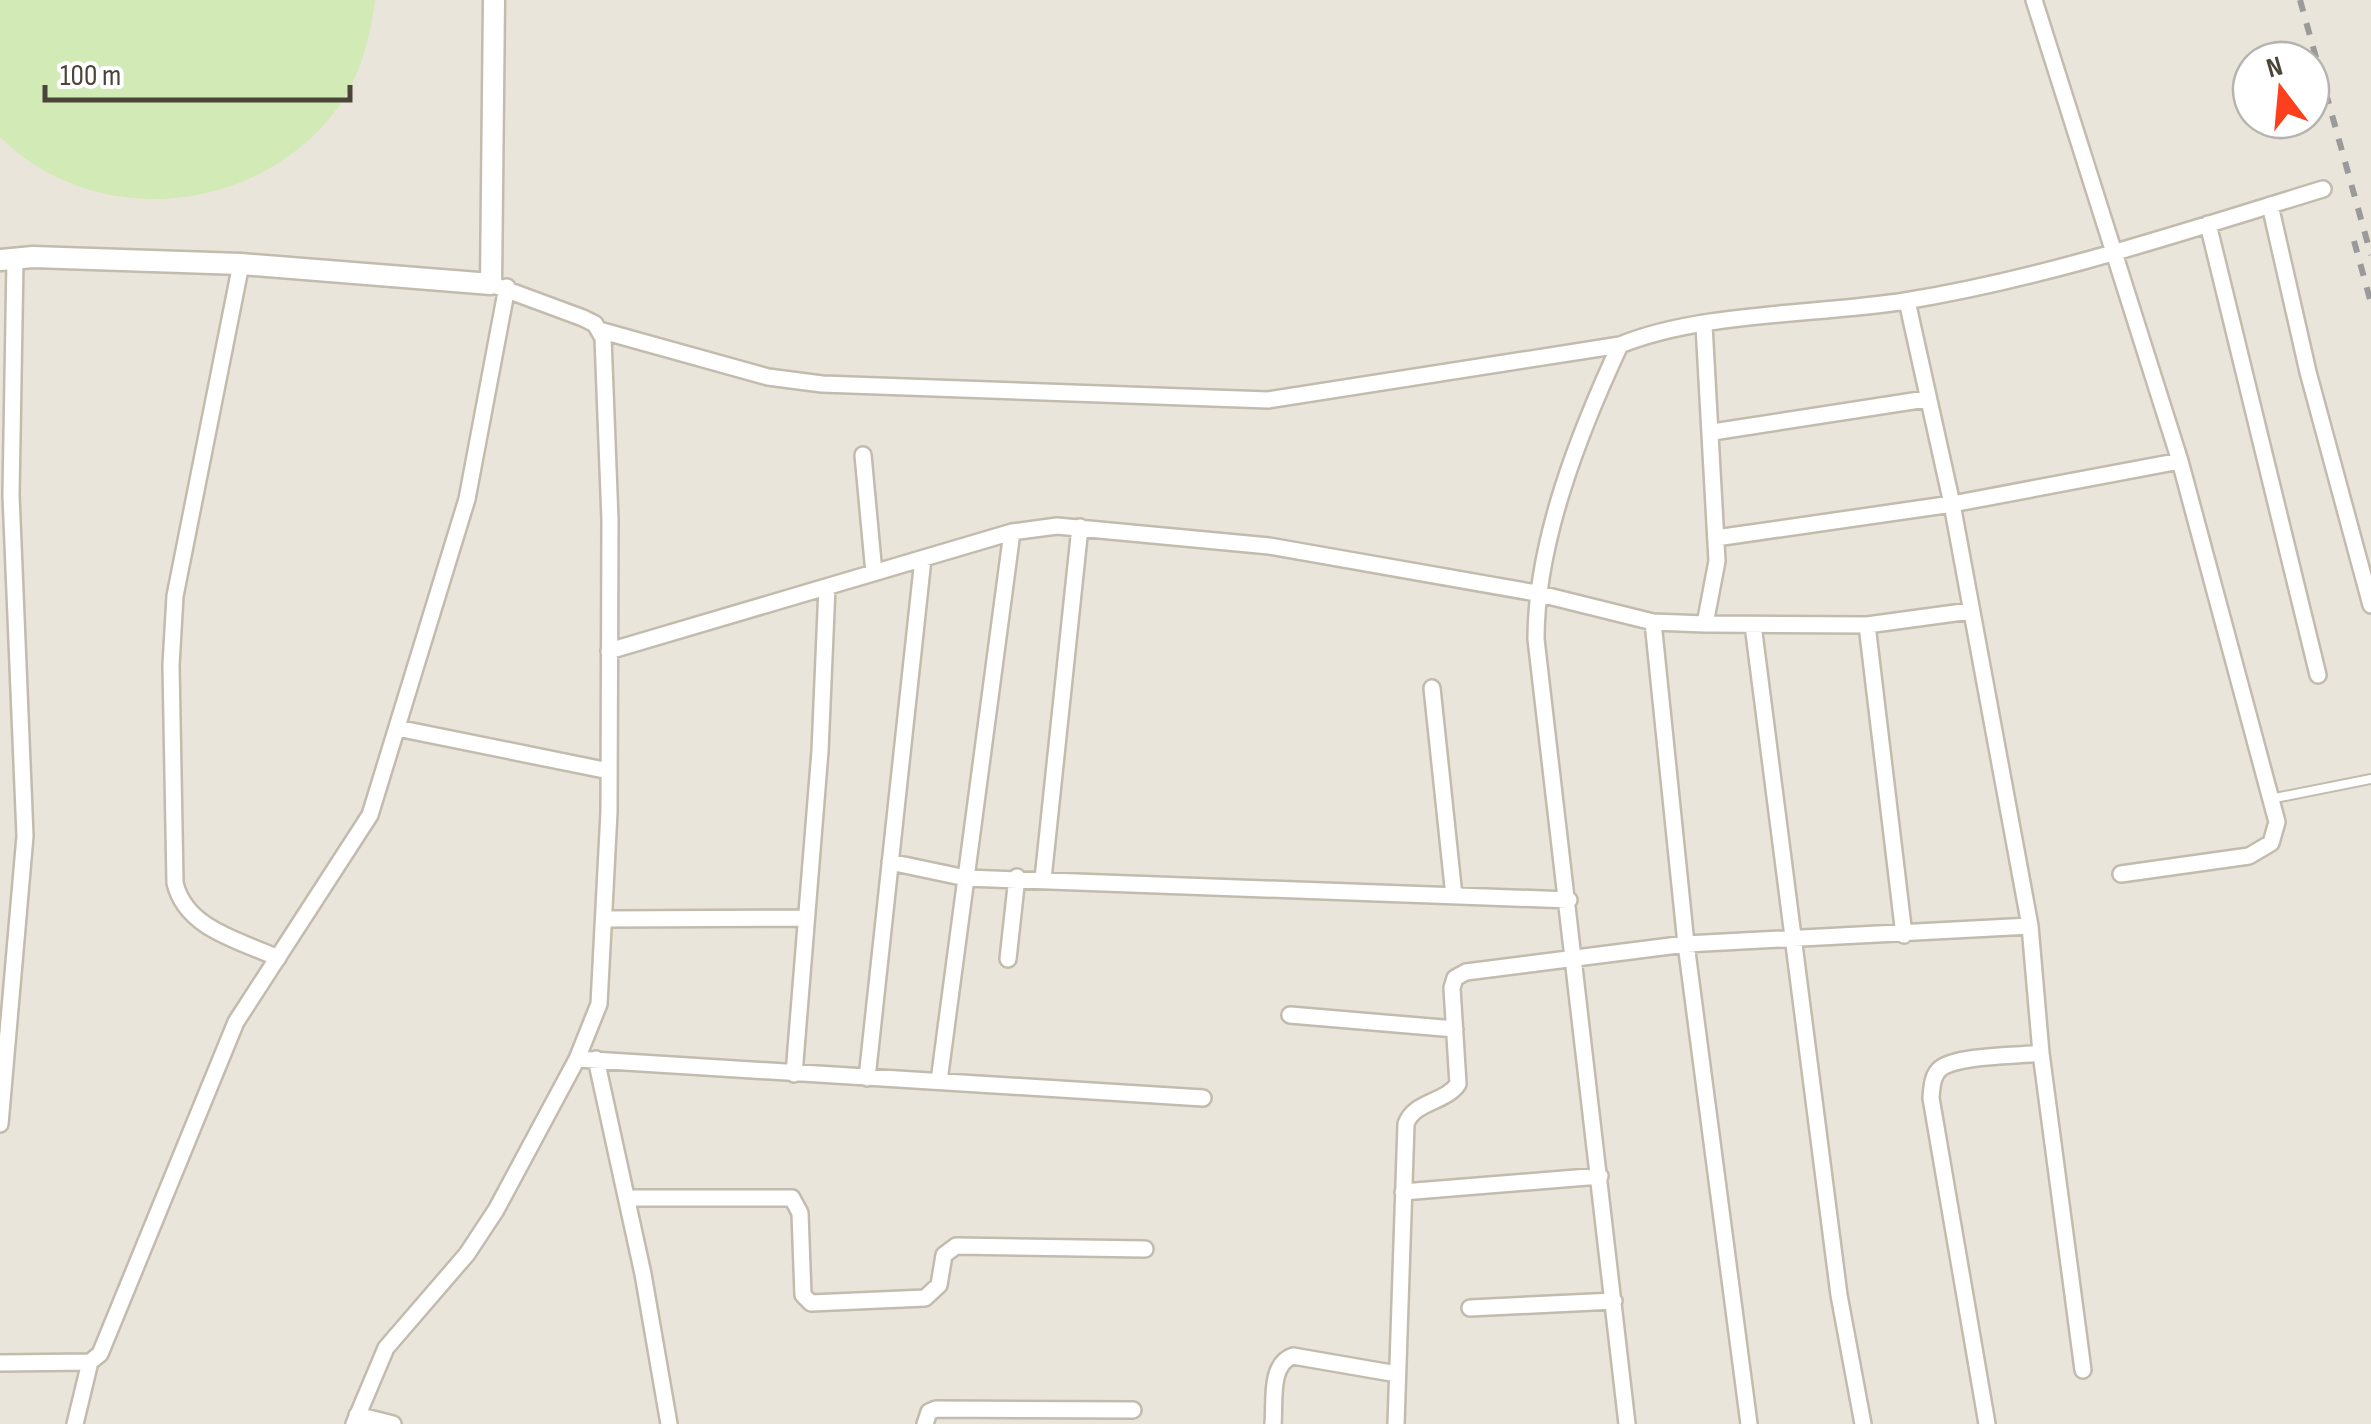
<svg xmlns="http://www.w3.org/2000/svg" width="2371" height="1424" viewBox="0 0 2371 1424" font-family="'Sofia Sans Condensed',sans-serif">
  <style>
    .residential { fill: #eae5da; fill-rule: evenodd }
    .pitch { fill: #d2eab5 }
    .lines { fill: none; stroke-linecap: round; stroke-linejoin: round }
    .service-casing { stroke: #c2bbae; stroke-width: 12 }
    .minor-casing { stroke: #c2bbae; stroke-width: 20 }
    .tertiary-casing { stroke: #c2bbae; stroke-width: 25 }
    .service { stroke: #fff; stroke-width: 8 }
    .minor { stroke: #fff; stroke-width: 15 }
    .tertiary { stroke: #fff; stroke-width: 20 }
    .rail { stroke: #9a9a9a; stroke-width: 6; stroke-dasharray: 12 12; stroke-linecap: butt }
  </style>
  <rect width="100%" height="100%" fill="#f6f3ec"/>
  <path class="residential" d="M 0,0 L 2371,0 L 2371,1424 L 0,1424 ZM 2251,60 L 2311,60 L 2311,120 L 2251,120 Z"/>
  <path class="pitch" d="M 0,0 L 375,0 C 370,40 359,81 333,114 C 253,215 93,230 0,137 Z"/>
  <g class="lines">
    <g class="service-casing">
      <path id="service" d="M 2270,799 L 2371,779"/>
    </g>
    <g class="minor-casing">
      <path id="minor" d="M 2034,0 L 2180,461 L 2277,822 L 2271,843 L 2249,856 L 2121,874
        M 2270,205 L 2308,372 L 2371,605
        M 2208,224 L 2318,675
        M 241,264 L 175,596 L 171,665 L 175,883 C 186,929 239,940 278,958
        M 1907,301 L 1952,504 L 2030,926 L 2041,1053 L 2083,1370
        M 1704,325 L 1717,561 L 1705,624 L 1867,625 L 1970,611
        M 599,330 L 768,377 L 822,384 L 1268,400 L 1620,345
        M 1713,432 L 1926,399
        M 863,455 L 874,573
        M 1716,538 L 1952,504 L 2180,461
        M 1653,622 L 1686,944 L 1749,1424
        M 1753,625 L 1839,1295 L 1863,1424
        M 1867,625 L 1904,935
        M 609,651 L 1012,532 L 1057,526 L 1269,546 L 1536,593 L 1653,622 L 1705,624
        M 1432,688 L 1454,896
        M 397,728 L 609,771
        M 890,862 L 966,878 L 1569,900
        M 1043,879 L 1080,527
        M 605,919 L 806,918
        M 1008,959 L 1017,877
        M 1290,1015 L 1455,1029
        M 577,1059 L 1203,1098
        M 596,1059 L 643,1274 L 669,1424
        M 794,1074 L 820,751 L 827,587
        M 867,1078 L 923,559
        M 939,1081 L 1012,532
        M 0,1124 L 25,836 L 11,495 L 15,260
        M 1403,1192 L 1600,1176
        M 628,1198 L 792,1198 L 800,1213 L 803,1295 L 811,1303 L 925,1298 L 939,1285 L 944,1255 L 956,1246 L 1145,1249
        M 1470,1308 L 1614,1301
        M 0,1363 L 90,1362 L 100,1354 L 236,1022 L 370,815 L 467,499 L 507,287
        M 357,1415 L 393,1424
        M 75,1424 L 90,1362
        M 354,1424 L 386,1348 L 467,1254 L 496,1210 L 577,1059 L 599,1004 L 609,812 L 610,520 L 603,338 L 595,324 L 583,318 L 491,284
        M 925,1424 L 929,1412 L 936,1409 L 1133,1410
        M 1273,1424 C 1275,1402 1269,1364 1293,1356 L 1397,1374
        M 1396,1424 L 1406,1124 C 1414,1101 1445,1103 1458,1084 L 1452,988 L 1455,978 L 1466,972 L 1686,944 L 2030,926
        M 1627,1424 L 1536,639 C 1536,542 1579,433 1620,345 C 1700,312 1817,315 1905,301 C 2047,278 2185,231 2323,189
        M 1987,1424 L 1931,1098 C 1932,1087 1932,1075 1941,1068 C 1959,1055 2017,1056 2041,1053"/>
    </g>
    <g class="tertiary-casing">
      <path id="tertiary" d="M 0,260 L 33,257 L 241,264 L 491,284 L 494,0"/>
    </g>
    <use href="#service" class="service"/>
    <use href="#minor" class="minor"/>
    <use href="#tertiary" class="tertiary"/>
    <path class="rail" d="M 2300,0 L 2371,255
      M 2354,241 L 2371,303"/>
  </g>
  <g transform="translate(2281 90) rotate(344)"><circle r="48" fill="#ffffff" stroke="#b7b4b0" stroke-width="2.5"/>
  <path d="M0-8L18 38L0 25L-18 38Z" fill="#fc3f1d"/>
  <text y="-15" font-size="28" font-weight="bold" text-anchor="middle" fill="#4b4439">N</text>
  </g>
  <path d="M45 85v15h305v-15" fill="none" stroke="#4b4439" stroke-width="5"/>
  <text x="60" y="85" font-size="30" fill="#4b4439" stroke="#ffffff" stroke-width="8" paint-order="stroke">100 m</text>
</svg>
